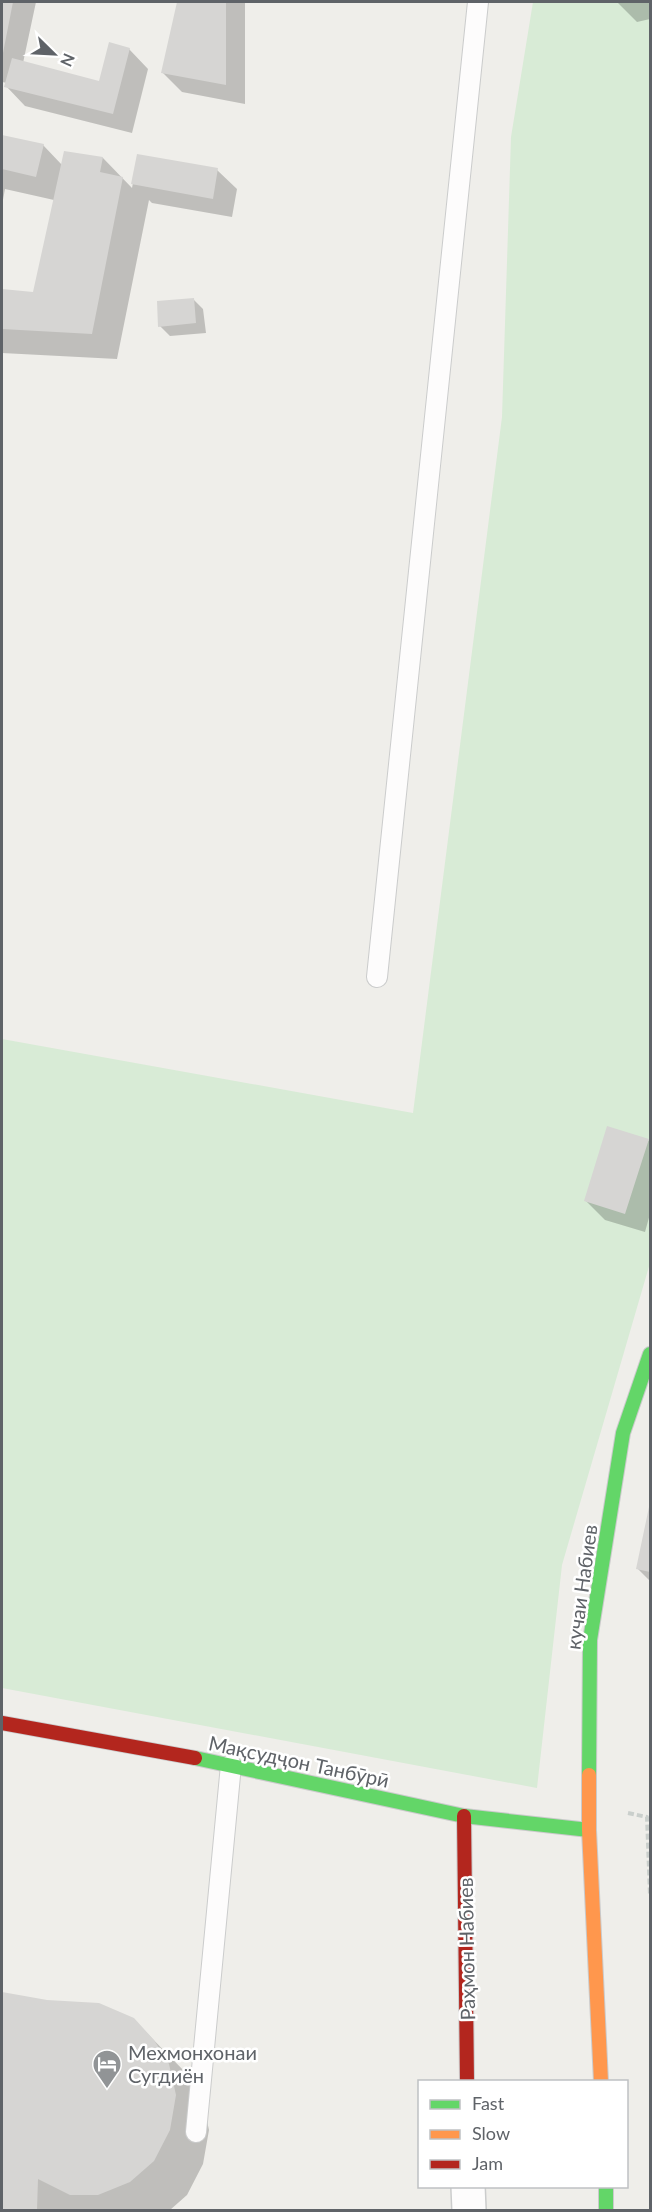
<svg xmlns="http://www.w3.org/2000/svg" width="652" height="2212" viewBox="0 0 652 2212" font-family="Lato,sans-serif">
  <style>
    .green { fill: #d8ebd6 }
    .shadow { fill: #0003 }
    .building { fill: #d6d5d3 }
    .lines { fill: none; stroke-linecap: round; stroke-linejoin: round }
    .lane-casing { stroke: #cbcccc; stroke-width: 22 }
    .street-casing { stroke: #cbcccc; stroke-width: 36 }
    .fast-casing { stroke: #cacacb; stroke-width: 16 }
    .slow-casing { stroke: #cacacb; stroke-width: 16 }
    .jam-casing { stroke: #cacacb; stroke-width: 16 }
    .path { stroke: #cacfcc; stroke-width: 4; stroke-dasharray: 6 3; stroke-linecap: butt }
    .lane { stroke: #fdfcfc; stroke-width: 20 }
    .street { stroke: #fdfcfc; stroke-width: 33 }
    .fast { stroke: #63d668; stroke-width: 14 }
    .slow { stroke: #ff974d; stroke-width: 14 }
    .jam { stroke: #b3261e; stroke-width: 14 }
    .labels { text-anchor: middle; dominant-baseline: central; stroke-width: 5; stroke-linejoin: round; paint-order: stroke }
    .street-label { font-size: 20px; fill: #5f6368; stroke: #fff }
    .poi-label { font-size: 20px; fill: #5f6368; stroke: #fff; text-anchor: start }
  </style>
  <rect width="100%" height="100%" fill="#efeeea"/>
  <path class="green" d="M 533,2 L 650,2 L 650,1263 L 562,1565 L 537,1788 L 2,1688 L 2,1039 L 413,1113 L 502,417 L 511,137 Z"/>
  <path class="shadow" d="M 2,2 L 36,2 L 23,63 L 100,83 L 129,49 L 148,69 L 132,133 L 25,106 L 6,86 L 7,83 L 2,82 Z
    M 179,2 L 245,2 L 245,104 L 182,92 L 162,72 Z
    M 617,2 L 650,2 L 650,19 L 637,22 Z
    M 2,137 L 43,145 L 62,165 L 65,152 L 103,158 L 132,188 L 138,156 L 217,170 L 237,189 L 232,217 L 152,203 L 149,200 L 117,359 L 2,353 L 2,291 L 34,294 L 54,200 L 5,189 L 2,205 Z
    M 193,299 L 203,309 L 206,333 L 170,336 L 160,326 Z
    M 648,1140 L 650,1142 L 650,1214 L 645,1232 L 605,1220 L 586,1201 Z
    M 650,1509 L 650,1581 L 638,1569 Z
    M 2,1993 L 133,2019 L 188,2075 L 202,2099 L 209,2130 L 203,2164 L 187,2195 L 170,2210 L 2,2210 Z"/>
  <path class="building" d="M 2,2 L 13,2 L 3,53 L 2,53 Z
    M 177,2 L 226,2 L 226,85 L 161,73 Z
    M 109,42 L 130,48 L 113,114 L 4,87 L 12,58 L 99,81 Z
    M 2,135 L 44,144 L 36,177 L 2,169 Z
    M 64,151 L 103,157 L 100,172 L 123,177 L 92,334 L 2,329 L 2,289 L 33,292 Z
    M 137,154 L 218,168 L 213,199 L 131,184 Z
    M 194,298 L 196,323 L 158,327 L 157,301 Z
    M 607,1126 L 649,1139 L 625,1214 L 584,1201 Z
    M 649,1507 L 650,1507 L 650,1572 L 636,1569 Z
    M 2,1992 L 47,2000 L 99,2003 L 134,2018 L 154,2040 L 169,2064 L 176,2095 L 170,2130 L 154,2161 L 130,2182 L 98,2195 L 70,2195 L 38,2179 L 37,2210 L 2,2210 Z"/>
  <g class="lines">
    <g class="lane-casing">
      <path id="lane" d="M 377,977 L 478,2
        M 196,2132 L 231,1765"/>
    </g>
    <g class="street-casing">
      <path id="street" d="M 468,2186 L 469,2210"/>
    </g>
    <g class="fast-casing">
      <path id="fast" d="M 195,1758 L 464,1816 L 589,1830
        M 589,1775 L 590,1640 L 623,1433 L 650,1354
        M 606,2186 L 606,2210"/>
    </g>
    <g class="slow-casing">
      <path id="slow" d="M 589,1775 L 589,1830 L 601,2082"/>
    </g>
    <g class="jam-casing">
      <path id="jam" d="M 2,1723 L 195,1758
        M 464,1816 L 467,2082"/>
    </g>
    <path class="path" d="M 628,1813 L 647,1817 L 650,1895"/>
    <use href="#lane" class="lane"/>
    <use href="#street" class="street"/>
    <use href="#fast" class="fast"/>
    <use href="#slow" class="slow"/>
    <use href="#jam" class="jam"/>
  </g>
  <defs>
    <g id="hotel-pin" transform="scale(1.5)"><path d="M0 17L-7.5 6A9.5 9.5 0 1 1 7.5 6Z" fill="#919496" stroke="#fff"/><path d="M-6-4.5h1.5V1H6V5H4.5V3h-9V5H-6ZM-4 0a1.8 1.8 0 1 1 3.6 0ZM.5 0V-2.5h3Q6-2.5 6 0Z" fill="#fff"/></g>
  </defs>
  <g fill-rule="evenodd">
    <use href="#hotel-pin" x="107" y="2064"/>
  </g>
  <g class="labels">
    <g class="street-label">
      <text transform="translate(581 1587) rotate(-82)">кучаи Набиев</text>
      <text transform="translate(299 1761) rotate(12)">Мақсудҷон Танбӯрӣ</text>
      <text transform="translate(466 1949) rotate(-91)">Раҳмон Набиев</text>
    </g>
    <g class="poi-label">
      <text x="128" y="2052">Мехмонхонаи<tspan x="128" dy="23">Сугдиён</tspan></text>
    </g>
  </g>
  <rect width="652" height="2212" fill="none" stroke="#5f6368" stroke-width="6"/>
  <rect x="418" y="2080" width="210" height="108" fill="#ffffff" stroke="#bfc1c3" stroke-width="1.5"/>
  <rect x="430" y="2100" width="30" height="9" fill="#63d668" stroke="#bfc1c3" stroke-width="1.5"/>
  <text x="472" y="2110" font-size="18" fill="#5f6368">Fast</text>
  <rect x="430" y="2130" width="30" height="9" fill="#ff974d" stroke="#bfc1c3" stroke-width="1.5"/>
  <text x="472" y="2140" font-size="18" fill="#5f6368">Slow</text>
  <rect x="430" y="2160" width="30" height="9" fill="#b3261e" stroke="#bfc1c3" stroke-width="1.5"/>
  <text x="472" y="2170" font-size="18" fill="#5f6368">Jam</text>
  <g transform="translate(54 54) rotate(114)" stroke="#ffffff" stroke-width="4.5" paint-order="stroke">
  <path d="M0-4.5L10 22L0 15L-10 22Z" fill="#5f6368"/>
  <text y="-9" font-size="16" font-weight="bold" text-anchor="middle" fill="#5f6368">N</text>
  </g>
</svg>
